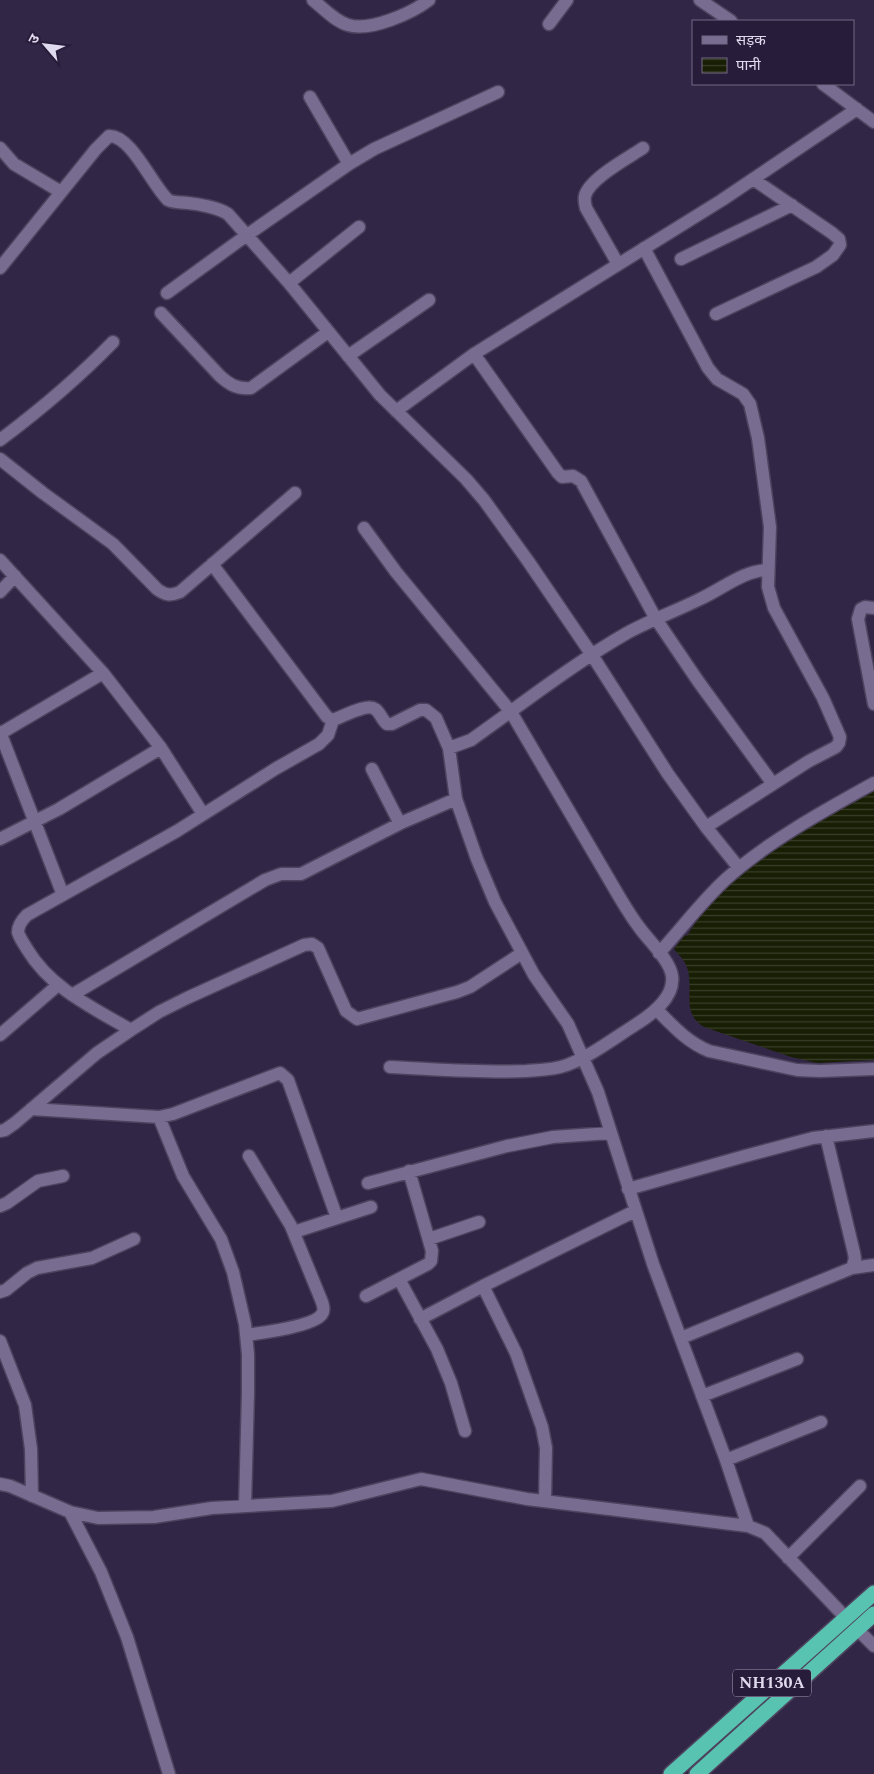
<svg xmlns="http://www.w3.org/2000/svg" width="874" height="1774" viewBox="0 0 874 1774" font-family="Spectral,'Noto Sans Devanagari',serif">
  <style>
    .water { fill: url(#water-rules) }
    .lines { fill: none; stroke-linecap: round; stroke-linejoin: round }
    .minor-casing { stroke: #4d435e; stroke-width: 15 }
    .highway-casing { stroke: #4d435e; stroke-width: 18 }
    .minor { stroke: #786c90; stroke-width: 12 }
    .highway { stroke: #58c3b0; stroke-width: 15 }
    .labels { text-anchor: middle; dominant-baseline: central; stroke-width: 4; stroke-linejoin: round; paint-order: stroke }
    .shield { fill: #281c3b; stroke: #a9a1b8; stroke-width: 1 }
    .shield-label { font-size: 16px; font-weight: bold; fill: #e0daee }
  </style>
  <defs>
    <pattern id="water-rules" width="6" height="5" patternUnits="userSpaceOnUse" patternTransform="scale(1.25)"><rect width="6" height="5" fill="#181e04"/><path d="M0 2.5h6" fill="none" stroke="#393e29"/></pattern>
  </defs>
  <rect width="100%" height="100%" fill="#322646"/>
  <path class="water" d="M 874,791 L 874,1060 L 817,1063 L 791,1057 L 704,1027 C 679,1012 696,987 686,965 C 684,960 678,954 674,949 L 685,935 L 687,936 C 714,891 752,865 795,836 C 820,819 846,801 874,791 Z"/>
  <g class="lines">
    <g class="minor-casing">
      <path id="minor" d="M 313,0 C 324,9 335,21 348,25 C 370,32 412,13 429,0
        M 700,0 L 731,21
        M 549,24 L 567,0
        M 823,84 L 874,122
        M 310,97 L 349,164
        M 0,148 L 14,164 L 61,192
        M 644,248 L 708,368 L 717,379 L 743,394 L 750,404 L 758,438 L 770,527 L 768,587 L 774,608 L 823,698 L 840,737 L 839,743 L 836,747 L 809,761 L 706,827
        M 681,259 L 792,205
        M 618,264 L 586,208 C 585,204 584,200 585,196 C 589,179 628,158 643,148
        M 0,268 L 96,149 L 109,136 C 131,135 152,185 168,200 C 174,203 181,202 188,203 C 199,204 219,208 228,214 L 289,283 L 380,395 L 466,479 L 484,500 L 528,561 L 592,655 L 668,774 L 706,827 L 739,868
        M 289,283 L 359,227
        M 167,293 L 247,235 L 349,164 L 374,149 L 498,92
        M 161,313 L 220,376 C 230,385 237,389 251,388 L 328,332
        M 716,314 L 816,267 L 833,255 L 840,245 L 839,239 L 832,233 L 753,179
        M 474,354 L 558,473 L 562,477 L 573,476 L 581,481 L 656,619 L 698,681 L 773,784
        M 348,356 L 429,300
        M 396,411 L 474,354 L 722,200 L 857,109
        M 0,440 C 40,410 78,378 113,342
        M 0,459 L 43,493 L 113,544 L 157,589 C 165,595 170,596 180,592 L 295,493
        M 364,528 L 396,572 L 511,712 L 620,898 C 626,908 632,918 639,927 C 648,940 670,960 672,976 C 675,998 651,1015 635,1025 C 613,1039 591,1056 567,1065 C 554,1070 540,1070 526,1071 C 481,1073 435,1069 390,1067
        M 0,560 L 103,673 L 161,748 L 203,814
        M 212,564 L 327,717 L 333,720 C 342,717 367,703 375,709 C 380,712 382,720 387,724 L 392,724 L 420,710 L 426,710 L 436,718 L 449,748 L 456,799 L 477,859 L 495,902 L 534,975 L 568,1024 L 598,1092 L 653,1264 L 726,1460 L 748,1526
        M 0,592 L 15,576
        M 874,608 L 865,607 L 861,609 L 858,619 L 874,704
        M 0,732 L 63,895
        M 1,733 L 103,673
        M 449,748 L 471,740 C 522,704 573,664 627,633 C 651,620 676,611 700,599 C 722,589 744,570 768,570
        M 372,769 L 395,814 L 398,820 L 403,822 L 456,799
        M 0,839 L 59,809 L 161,748
        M 659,953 C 682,928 702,901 726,879 C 767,842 825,810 874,783
        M 72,995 L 265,880 L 281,874 L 301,874 L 403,822
        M 656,1009 C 673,1026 687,1042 709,1051 L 797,1070 L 820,1071 L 874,1069
        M 131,1030 C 93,1008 50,988 27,949 C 24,944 19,937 18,932 C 18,925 23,919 27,915 L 177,831 L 275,769 L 319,744 L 328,735 L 333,720
        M 0,1035 L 58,985
        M 31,1109 L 159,1117 L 173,1114 L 280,1073 L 288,1080 L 337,1218
        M 159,1117 L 183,1176 L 221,1239 L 233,1272 L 245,1324 L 248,1354 L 248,1393 L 245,1506
        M 0,1131 L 5,1130 L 15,1123 L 97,1053 L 131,1030 L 159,1012 L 187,998 L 304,945 L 312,944 L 318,948 L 346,1011 L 357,1019 L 457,992 L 470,987 L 522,953
        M 368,1183 L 507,1146 L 553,1137 L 610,1133
        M 628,1189 L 745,1156 L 813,1138 L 874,1131
        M 0,1206 L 7,1203 L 38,1181 L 63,1176
        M 294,1232 L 371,1207
        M 429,1239 L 479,1222
        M 852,1268 L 874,1265
        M 399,1279 L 437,1349 L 451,1383 L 465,1431
        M 483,1286 L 516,1353 L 542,1427 L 546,1448 L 545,1501
        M 0,1292 L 6,1290 L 27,1273 L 37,1268 L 92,1258 L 134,1239
        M 366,1296 L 428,1264 L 431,1261 L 432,1251 L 409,1171
        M 420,1319 L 483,1286 L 635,1211
        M 246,1335 C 261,1333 315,1326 322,1314 C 325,1310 323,1306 322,1302 L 291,1226 L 249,1156
        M 681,1338 L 852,1268 L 855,1259 L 854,1253 L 826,1136
        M 0,1341 L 25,1405 L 31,1449 L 32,1496
        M 702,1396 L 797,1359
        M 726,1460 L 821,1422
        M 0,1484 L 10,1486 L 70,1512 L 98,1518 L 154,1517 L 212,1508 L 332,1501 L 421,1479 L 527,1499 L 748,1526 L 765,1533 L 846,1618
        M 70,1512 L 101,1572 L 127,1637 L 169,1774
        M 788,1558 L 860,1486
        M 857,1629 L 874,1646"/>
    </g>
    <g class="highway-casing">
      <path id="highway" d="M 671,1774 L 874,1593
        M 697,1774 L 874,1614"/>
    </g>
    <use href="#minor" class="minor"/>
    <use href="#highway" class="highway"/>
  </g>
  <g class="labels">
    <rect class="shield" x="733" y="1669.5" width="78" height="27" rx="4"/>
    <g class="shield-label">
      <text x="772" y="1683">NH130A</text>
    </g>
  </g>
  <rect x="692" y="20" width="162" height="65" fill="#281c3b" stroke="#726883"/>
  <rect x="702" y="36" width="25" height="8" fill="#786c90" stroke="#726883"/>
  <text x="736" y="45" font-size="15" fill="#e0daee">सड़क</text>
  <rect x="702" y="58" width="25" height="15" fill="url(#water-rules)" stroke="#726883"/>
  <text x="736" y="70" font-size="15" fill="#e0daee">पानी</text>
  <g transform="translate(45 45) rotate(298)" stroke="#281c3b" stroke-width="4" paint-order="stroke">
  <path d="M0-4L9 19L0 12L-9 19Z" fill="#e0daee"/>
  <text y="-8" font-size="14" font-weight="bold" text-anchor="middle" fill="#e0daee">उ</text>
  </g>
</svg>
